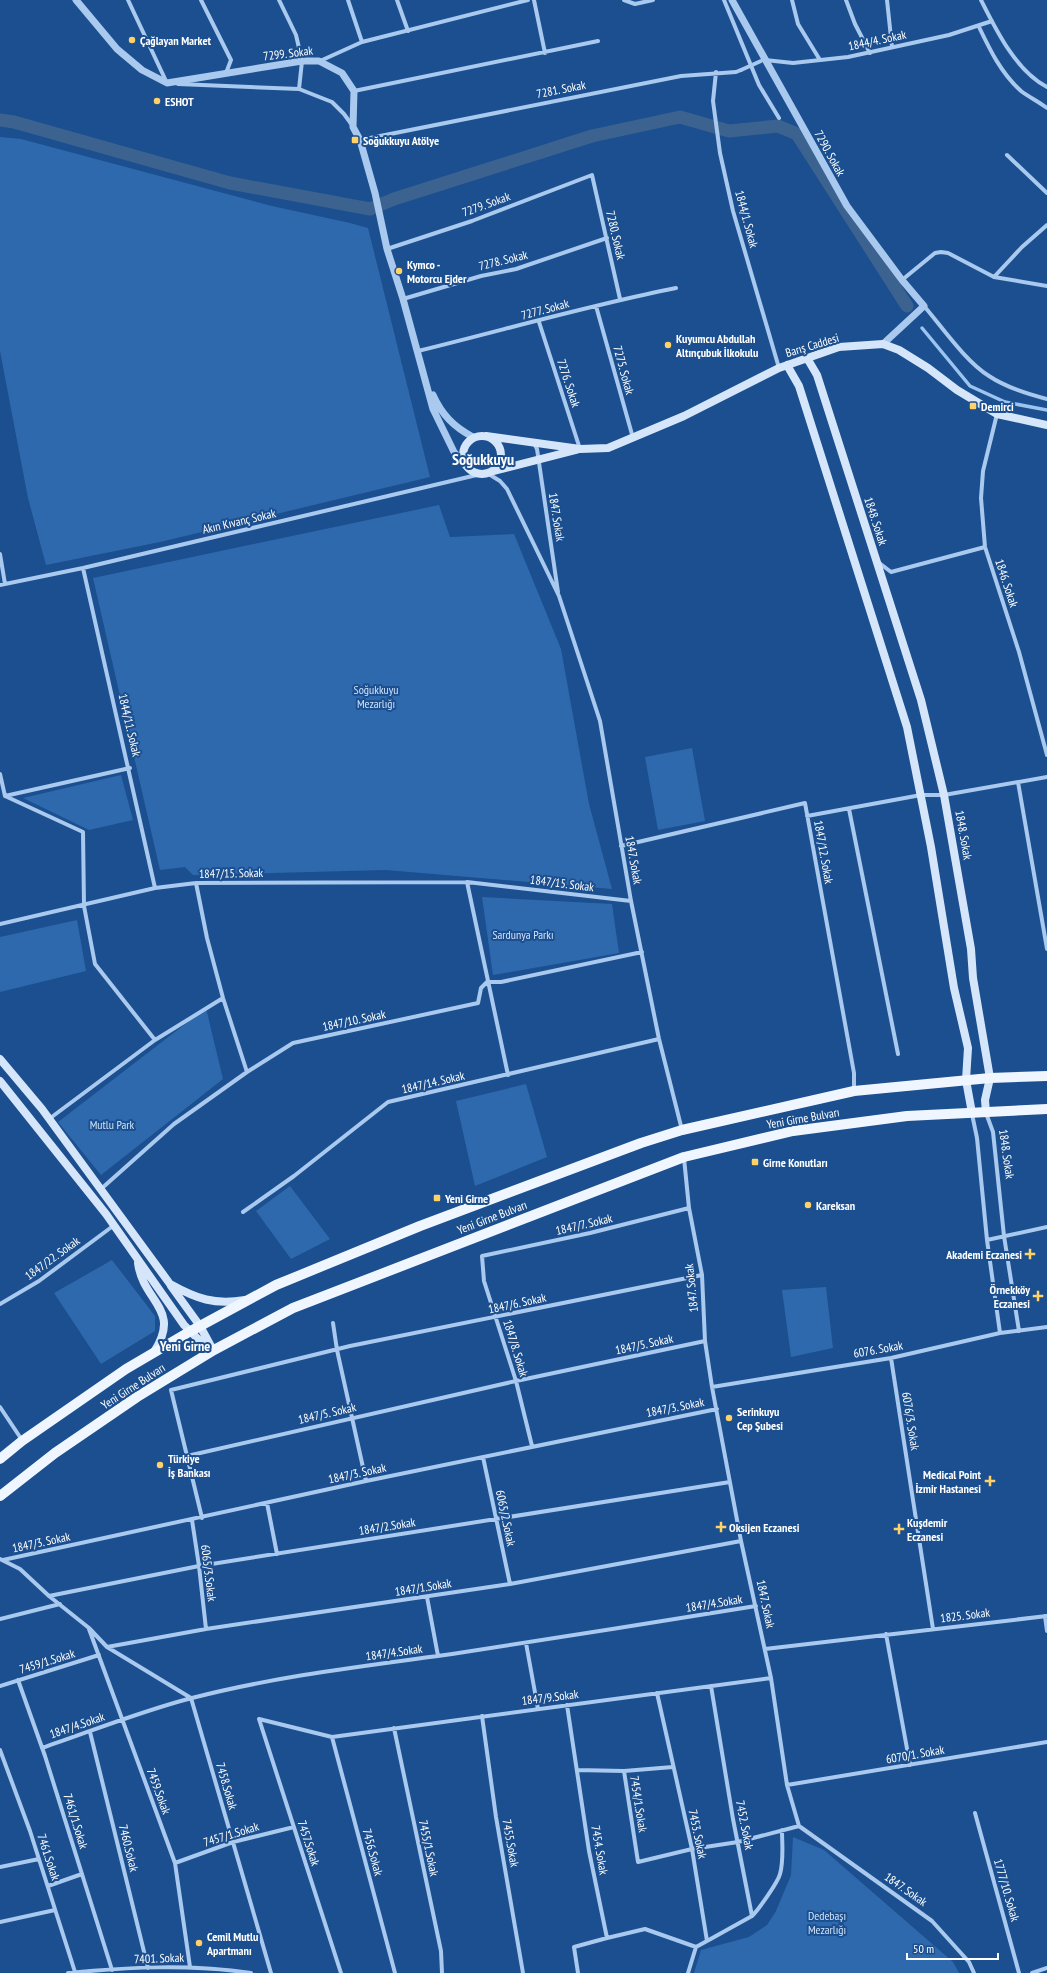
<svg xmlns="http://www.w3.org/2000/svg" width="1047" height="1973" viewBox="0 0 1047 1973" font-family="'PT Sans Narrow',sans-serif">
  <style>
    .green { fill: #2e69ad }
    .lines { fill: none; stroke-linecap: round; stroke-linejoin: round }
    .stream { stroke: #9cc4f0; stroke-width: 3.5 }
    .canal { stroke: #3c6290; stroke-width: 13 }
    .minor { stroke: #a9c9ee; stroke-width: 4 }
    .tertiary { stroke: #a9c9ee; stroke-width: 7 }
    .secondary { stroke: #d6e6fa; stroke-width: 8 }
    .primary { stroke: #f0f6ff; stroke-width: 10 }
    .minor-bridge { stroke: #a9c9ee; stroke-width: 4 }
    .poi-dot { fill: #ffd166; stroke: #1b4f8f; stroke-width: 1.5 }
    .labels { text-anchor: middle; dominant-baseline: central; stroke-width: 4; stroke-linejoin: round; paint-order: stroke }
    .poi-label { font-size: 12px; font-weight: bold; fill: #fff; stroke: #1b4f8f; text-anchor: start }
    .street-label { font-size: 12px; fill: #fff; stroke: #1b4f8f }
    .park-label { font-size: 12px; fill: #cfe3fa; stroke: #1b4f8f }
    .quarter-label { font-size: 14px; font-weight: bold; fill: #fff; stroke: #1b4f8f }
    .district-label { font-size: 16px; font-weight: bold; fill: #fff; stroke: #1b4f8f }
  </style>
  <rect width="100%" height="100%" fill="#1b4f8f"/>
  <path class="green" d="M 0,137 L 21,139 L 272,206 L 350,223 L 368,228 L 430,477 L 160,542 L 46,565 L 28,498 L 0,351 Z
    M 439,505 L 450,537 L 514,534 L 561,649 L 589,804 L 612,889 L 386,870 L 193,875 L 185,867 L 160,870 L 93,578 Z
    M 692,748 L 705,821 L 658,830 L 645,757 Z
    M 121,775 L 133,820 L 89,830 L 23,798 Z
    M 482,897 L 612,904 L 619,953 L 493,975 Z
    M 77,920 L 86,971 L 0,992 L 0,937 Z
    M 206,1008 L 223,1079 L 101,1175 L 58,1122 Z
    M 526,1084 L 547,1157 L 475,1186 L 456,1101 Z
    M 290,1186 L 330,1239 L 291,1259 L 256,1211 Z
    M 112,1260 L 155,1316 L 155,1331 L 101,1364 L 54,1293 Z
    M 826,1287 L 833,1348 L 791,1357 L 782,1290 Z
    M 793,1837 L 824,1850 L 953,1962 L 959,1973 L 694,1973 L 701,1950 L 749,1937 L 767,1925 L 776,1911 L 791,1875 Z"/>
  <g class="lines">
    <path class="stream" d="M 922,328 L 970,386 L 1005,402 L 1047,410"/>
    <path class="canal" d="M 0,120 L 14,122 L 230,183 L 370,209 L 394,199 L 592,136 L 680,117 L 729,131 L 778,126 L 797,134 L 907,306"/>
    <path class="minor" d="M 128,0 L 166,81
      M 201,0 L 231,60 L 226,73
      M 279,0 L 296,35 L 302,61 L 299,89
      M 348,0 L 362,42
      M 397,0 L 408,31
      M 534,0 L 545,53
      M 624,0 L 635,4 L 653,0
      M 724,0 L 759,85 L 779,118
      M 792,0 L 798,24 L 820,60
      M 846,0 L 855,24 L 870,53
      M 887,0 L 892,47
      M 981,0 C 996,30 1016,71 1047,87
      M 979,27 C 990,50 1001,73 1021,91 C 1029,97 1039,102 1047,108
      M 765,60 L 793,63 L 848,57 L 949,35 L 992,21
      M 320,61 L 362,42 L 528,0
      M 716,72 L 713,101 L 720,153 L 733,211 L 779,368
      M 178,84 L 299,89 L 332,102 L 344,114 L 352,125
      M 354,91 L 598,41
      M 360,140 L 681,76 L 736,72 L 741,70
      M 1007,155 L 1047,193
      M 387,249 L 472,221 L 592,175 L 620,299
      M 994,277 L 1022,247 L 1047,225
      M 902,280 L 935,253 L 941,252 L 948,253 L 994,277 L 1047,286
      M 403,299 L 481,276 L 516,269 L 607,238
      M 596,306 L 633,438
      M 924,306 C 942,327 966,362 989,376 C 1007,388 1027,394 1047,399
      M 539,322 L 580,449
      M 418,351 C 504,330 590,305 676,288
      M 997,414 L 983,471 L 981,498 L 985,547 L 1019,652 L 1047,755
      M 534,443 L 537,449 L 558,592
      M 487,473 L 500,481 L 507,489 L 559,596 L 600,721 L 631,901 L 659,1039 L 682,1130
      M 0,554 L 5,584
      M 878,562 L 891,572 L 985,547
      M 83,568 L 155,888
      M 0,585 L 83,568 L 481,474
      M 130,768 L 5,796 L 83,832 L 84,906 L 95,964 L 155,1040
      M 0,774 L 5,796
      M 1018,782 L 1047,949
      M 849,809 L 898,1054
      M 807,816 L 921,795 L 944,795 L 1047,777
      M 621,846 L 805,803 L 854,1073 L 854,1090
      M 467,882 L 508,1075
      M 196,883 L 207,938 L 223,998 L 247,1072
      M 0,924 L 155,888 L 196,883 L 467,882 L 631,901
      M 986,1113 L 993,1132 L 1004,1236 L 1019,1331
      M 972,1114 L 977,1138 L 987,1240 L 1000,1333
      M 49,1119 L 155,1040 L 223,998
      M 684,1158 L 689,1208 L 702,1275 L 705,1341 L 712,1387 L 741,1541 L 771,1678 L 787,1785 L 799,1826 L 932,1921 L 969,1962 L 974,1973
      M 101,1189 L 174,1124 L 247,1072 L 293,1043 L 478,1003 L 481,988 L 487,982 L 501,982 L 642,952
      M 243,1212 L 294,1176 L 388,1102 L 659,1039
      M 987,1240 L 1047,1227
      M 702,1275 L 350,1346 L 171,1390 L 187,1456 L 516,1381 L 705,1341
      M 0,1304 L 39,1281 L 113,1226
      M 333,1323 L 337,1350 L 366,1481
      M 891,1358 L 933,1629
      M 712,1387 L 891,1358 L 1000,1333 L 1047,1327
      M 0,1407 L 22,1440
      M 532,1446 L 516,1381 L 484,1281 L 482,1256 L 590,1233 L 689,1208
      M 187,1456 L 202,1518
      M 483,1457 L 510,1584
      M 267,1503 L 277,1554
      M 192,1520 L 199,1566 L 206,1629
      M 0,1559 L 20,1569 L 49,1596 L 89,1628 L 107,1647 L 191,1698 L 271,1973
      M 3,1560 L 366,1481 L 717,1409
      M 49,1596 L 199,1566 L 730,1482
      M 427,1597 L 438,1656
      M 1045,1616 L 1047,1631
      M 0,1619 L 60,1604
      M 89,1629 L 175,1863 L 190,1967
      M 886,1634 L 910,1765
      M 526,1643 L 538,1709
      M 107,1647 L 206,1629 L 510,1584 L 741,1541
      M 765,1649 L 1047,1616
      M 18,1680 L 45,1756 L 112,1970
      M 0,1686 L 99,1655
      M 657,1693 L 692,1849 L 707,1941 L 696,1947 L 688,1973
      M 567,1705 L 589,1851 L 607,1938 L 574,1947 L 578,1973
      M 482,1716 L 496,1817 L 523,1973
      M 259,1719 L 332,1737 L 771,1678
      M 259,1719 L 341,1973
      M 394,1728 L 441,1951 L 442,1973
      M 90,1732 L 148,1968
      M 332,1737 L 395,1973
      M 42,1748 C 92,1731 141,1711 192,1698 C 277,1676 365,1666 452,1654 C 553,1639 655,1622 756,1606
      M 0,1750 L 30,1831 L 75,1972
      M 577,1770 L 624,1771 L 673,1767
      M 624,1771 L 638,1862 L 692,1849 L 738,1842 L 799,1826
      M 787,1785 L 1047,1742
      M 975,1813 L 1019,1973
      M 175,1863 L 233,1842 L 294,1827
      M 0,1867 L 39,1859
      M 48,1886 L 82,1874
      M 752,1916 C 759,1909 778,1882 780,1874 C 784,1860 782,1845 782,1830
      M 0,1922 L 55,1910
      M 607,1938 L 645,1929 L 696,1947
      M 707,1941 L 752,1916 L 733,1819 L 711,1686
      M 68,1973 C 129,1967 190,1964 251,1973
      M 1032,1973 L 1047,1968"/>
    <path class="tertiary" d="M 76,0 L 117,49 L 142,70 L 167,83 L 302,61 L 319,61 L 342,73 L 354,91 L 353,127 L 360,140 L 375,193 L 387,249 L 403,299 L 433,409 L 454,452 L 466,466
      M 732,0 L 847,206 L 902,280 L 924,306 L 883,344
      M 433,395 C 442,415 454,427 473,437"/>
    <path class="secondary" d="M 807,358 L 817,375 L 921,700 L 944,795 L 971,949 L 973,978 L 990,1078 L 985,1100 L 986,1113
      M 787,365 L 799,386 L 907,727 L 931,847 L 954,988 L 968,1048 L 966,1080 L 972,1113
      M463 455a19 19 0 1 1 38 0a19 19 0 1 1-38 0Z
      M 486,436 L 580,449 L 608,448 L 684,416 L 779,368 L 839,347 L 883,344 L 899,350 L 928,368 L 957,390 L 997,414 L 1047,425
      M 494,471 L 576,450
      M 0,1059 L 42,1109 L 170,1284 C 197,1299 214,1305 245,1300
      M 0,1081 L 106,1214 L 184,1325 L 205,1346 L 214,1350
      M 138,1263 C 143,1302 182,1309 154,1352
      M 171,1286 L 200,1326 L 213,1350"/>
    <path class="primary" d="M 0,1459 L 22,1441 L 126,1369 L 189,1332 L 276,1285 L 420,1226 L 641,1143 L 682,1130 L 854,1091 L 990,1078 L 1047,1076
      M 0,1496 L 55,1453 L 137,1397 L 214,1350 L 293,1308 L 684,1157 L 793,1131 L 907,1116 L 1047,1109"/>
    <path class="minor-bridge" d="M 741,70 L 761,61"/>
  </g>
  <g class="poi-dot">
    <circle cx="132" cy="40" r="4"/>
    <circle cx="157" cy="101" r="4"/>
    <rect x="351" y="136" width="8" height="8" rx="2"/>
    <circle cx="399" cy="271" r="4"/>
    <circle cx="668" cy="345" r="4"/>
    <rect x="969" y="402" width="8" height="8" rx="2"/>
    <rect x="751" y="1158" width="8" height="8" rx="2"/>
    <rect x="433" y="1194" width="8" height="8" rx="2"/>
    <circle cx="808" cy="1205" r="4"/>
    <path d="M1028 1248h4v4h4v4h-4v4h-4v-4h-4v-4h4z"/>
    <path d="M1036 1290h4v4h4v4h-4v4h-4v-4h-4v-4h4z"/>
    <circle cx="729" cy="1418" r="4"/>
    <circle cx="160" cy="1465" r="4"/>
    <path d="M988 1475h4v4h4v4h-4v4h-4v-4h-4v-4h4z"/>
    <path d="M719 1521h4v4h4v4h-4v4h-4v-4h-4v-4h4z"/>
    <path d="M897 1523h4v4h4v4h-4v4h-4v-4h-4v-4h4z"/>
    <circle cx="199" cy="1943" r="4"/>
  </g>
  <g class="labels">
    <g class="poi-label">
      <text x="140" y="40">Çağlayan Market</text>
      <text x="165" y="101">ESHOT</text>
      <text x="363" y="140">Soğukkuyu Atölye</text>
      <text x="407" y="264">Kymco -<tspan x="407" dy="14">Motorcu Ejder</tspan></text>
      <text x="676" y="338">Kuyumcu Abdullah<tspan x="676" dy="14">Altınçubuk İlkokulu</tspan></text>
      <text x="981" y="406">Demirci</text>
      <text x="763" y="1162">Girne Konutları</text>
      <text x="445" y="1198">Yeni Girne</text>
      <text x="816" y="1205">Kareksan</text>
      <text x="1022" y="1254" text-anchor="end">Akademi Eczanesi</text>
      <text x="1030" y="1289" text-anchor="end">Örnekköy<tspan x="1030" dy="14">Eczanesi</tspan></text>
      <text x="737" y="1411">Serinkuyu<tspan x="737" dy="14">Cep Şubesi</tspan></text>
      <text x="168" y="1458">Türkiye<tspan x="168" dy="14">İş Bankası</tspan></text>
      <text x="981" y="1474" text-anchor="end">Medical Point<tspan x="981" dy="14">İzmir Hastanesi</tspan></text>
      <text x="907" y="1522">Kuşdemir<tspan x="907" dy="14">Eczanesi</tspan></text>
      <text x="729" y="1527">Oksijen Eczanesi</text>
      <text x="207" y="1936">Cemil Mutlu<tspan x="207" dy="14">Apartmanı</tspan></text>
    </g>
    <g class="street-label">
      <text transform="translate(877 40) rotate(-12)">1844/4. Sokak</text>
      <text transform="translate(288 53) rotate(-7)">7299. Sokak</text>
      <text transform="translate(561 89) rotate(-11)">7281. Sokak</text>
      <text transform="translate(830 153) rotate(61)">7290. Sokak</text>
      <text transform="translate(486 204) rotate(-20)">7279. Sokak</text>
      <text transform="translate(747 219) rotate(75)">1844/1. Sokak</text>
      <text transform="translate(616 235) rotate(77)">7280. Sokak</text>
      <text transform="translate(503 260) rotate(-14)">7278. Sokak</text>
      <text transform="translate(545 309) rotate(-15)">7277. Sokak</text>
      <text transform="translate(812 345) rotate(-17)">Barış Caddesi</text>
      <text transform="translate(624 370) rotate(75)">7275. Sokak</text>
      <text transform="translate(569 383) rotate(72)">7276. Sokak</text>
      <text transform="translate(557 517) rotate(81)">1847. Sokak</text>
      <text transform="translate(239 521) rotate(-13)">Akın Kıvanç Sokak</text>
      <text transform="translate(876 521) rotate(72)">1848. Sokak</text>
      <text transform="translate(1007 583) rotate(72)">1846. Sokak</text>
      <text transform="translate(130 725) rotate(77)">1844/11. Sokak</text>
      <text transform="translate(964 835) rotate(80)">1848. Sokak</text>
      <text transform="translate(824 852) rotate(80)">1847/12. Sokak</text>
      <text transform="translate(634 860) rotate(80)">1847. Sokak</text>
      <text transform="translate(231 873) rotate(-1)">1847/15. Sokak</text>
      <text transform="translate(562 883) rotate(7)">1847/15. Sokak</text>
      <text transform="translate(354 1020) rotate(-12)">1847/10. Sokak</text>
      <text transform="translate(433 1082) rotate(-13)">1847/14. Sokak</text>
      <text transform="translate(803 1118) rotate(-10)">Yeni Girne Bulvarı</text>
      <text transform="translate(1007 1154) rotate(82)">1848. Sokak</text>
      <text transform="translate(492 1217) rotate(-21)">Yeni Girne Bulvarı</text>
      <text transform="translate(584 1224) rotate(-13)">1847/7. Sokak</text>
      <text transform="translate(52 1258) rotate(-36)">1847/22. Sokak</text>
      <text transform="translate(691 1288) rotate(-96)">1847. Sokak</text>
      <text transform="translate(517 1303) rotate(-12)">1847/6. Sokak</text>
      <text transform="translate(644 1344) rotate(-12)">1847/5. Sokak</text>
      <text transform="translate(516 1348) rotate(73)">1847/8. Sokak</text>
      <text transform="translate(878 1349) rotate(-10)">6076. Sokak</text>
      <text transform="translate(133 1386) rotate(-33)">Yeni Girne Bulvarı</text>
      <text transform="translate(675 1407) rotate(-11)">1847/3. Sokak</text>
      <text transform="translate(327 1413) rotate(-13)">1847/5. Sokak</text>
      <text transform="translate(911 1421) rotate(81)">6076/3. Sokak</text>
      <text transform="translate(357 1473) rotate(-12)">1847/3. Sokak</text>
      <text transform="translate(506 1518) rotate(78)">6065/2.Sokak</text>
      <text transform="translate(387 1526) rotate(-9)">1847/2.Sokak</text>
      <text transform="translate(41 1542) rotate(-12)">1847/3. Sokak</text>
      <text transform="translate(209 1573) rotate(83)">6065/3.Sokak</text>
      <text transform="translate(423 1587) rotate(-9)">1847/1.Sokak</text>
      <text transform="translate(714 1603) rotate(-9)">1847/4.Sokak</text>
      <text transform="translate(766 1604) rotate(78)">1847. Sokak</text>
      <text transform="translate(965 1615) rotate(-7)">1825. Sokak</text>
      <text transform="translate(394 1652) rotate(-8)">1847/4.Sokak</text>
      <text transform="translate(47 1661) rotate(-17)">7459/1.Sokak</text>
      <text transform="translate(550 1697) rotate(-7)">1847/9.Sokak</text>
      <text transform="translate(77 1725) rotate(-19)">1847/4.Sokak</text>
      <text transform="translate(915 1754) rotate(-10)">6070/1. Sokak</text>
      <text transform="translate(227 1786) rotate(74)">7458.Sokak</text>
      <text transform="translate(159 1791) rotate(70)">7459.Sokak</text>
      <text transform="translate(639 1804) rotate(81)">7454/1.Sokak</text>
      <text transform="translate(76 1821) rotate(73)">7461/1.Sokak</text>
      <text transform="translate(745 1825) rotate(79)">7452. Sokak</text>
      <text transform="translate(231 1834) rotate(-17)">7457/1.Sokak</text>
      <text transform="translate(698 1834) rotate(78)">7453. Sokak</text>
      <text transform="translate(309 1843) rotate(72)">7457.Sokak</text>
      <text transform="translate(511 1843) rotate(80)">7455.Sokak</text>
      <text transform="translate(129 1848) rotate(76)">7460.Sokak</text>
      <text transform="translate(429 1848) rotate(78)">7455/1.Sokak</text>
      <text transform="translate(600 1850) rotate(80)">7454. Sokak</text>
      <text transform="translate(373 1852) rotate(75)">7456.Sokak</text>
      <text transform="translate(49 1857) rotate(72)">7461.Sokak</text>
      <text transform="translate(906 1889) rotate(35)">1847. Sokak</text>
      <text transform="translate(1007 1890) rotate(74)">1777/10. Sokak</text>
      <text transform="translate(159 1958) rotate(-2)">7401. Sokak</text>
    </g>
    <g class="park-label">
      <text x="376" y="689">Soğukkuyu<tspan x="376" dy="14">Mezarlığı</tspan></text>
      <text x="523" y="934">Sardunya Parkı</text>
      <text x="112" y="1124">Mutlu Park</text>
      <text x="827" y="1915">Dedebaşı<tspan x="827" dy="14">Mezarlığı</tspan></text>
    </g>
    <g class="quarter-label">
      <text x="185" y="1346">Yeni Girne</text>
    </g>
    <g class="district-label">
      <text x="483" y="459">Soğukkuyu</text>
    </g>
  </g>
  <path d="M907 1953v6h91v-6" fill="none" stroke="#ffffff" stroke-width="2"/>
  <text x="913" y="1953" font-size="12" fill="#ffffff" stroke="#1b4f8f" stroke-width="3" paint-order="stroke">50 m</text>
</svg>
